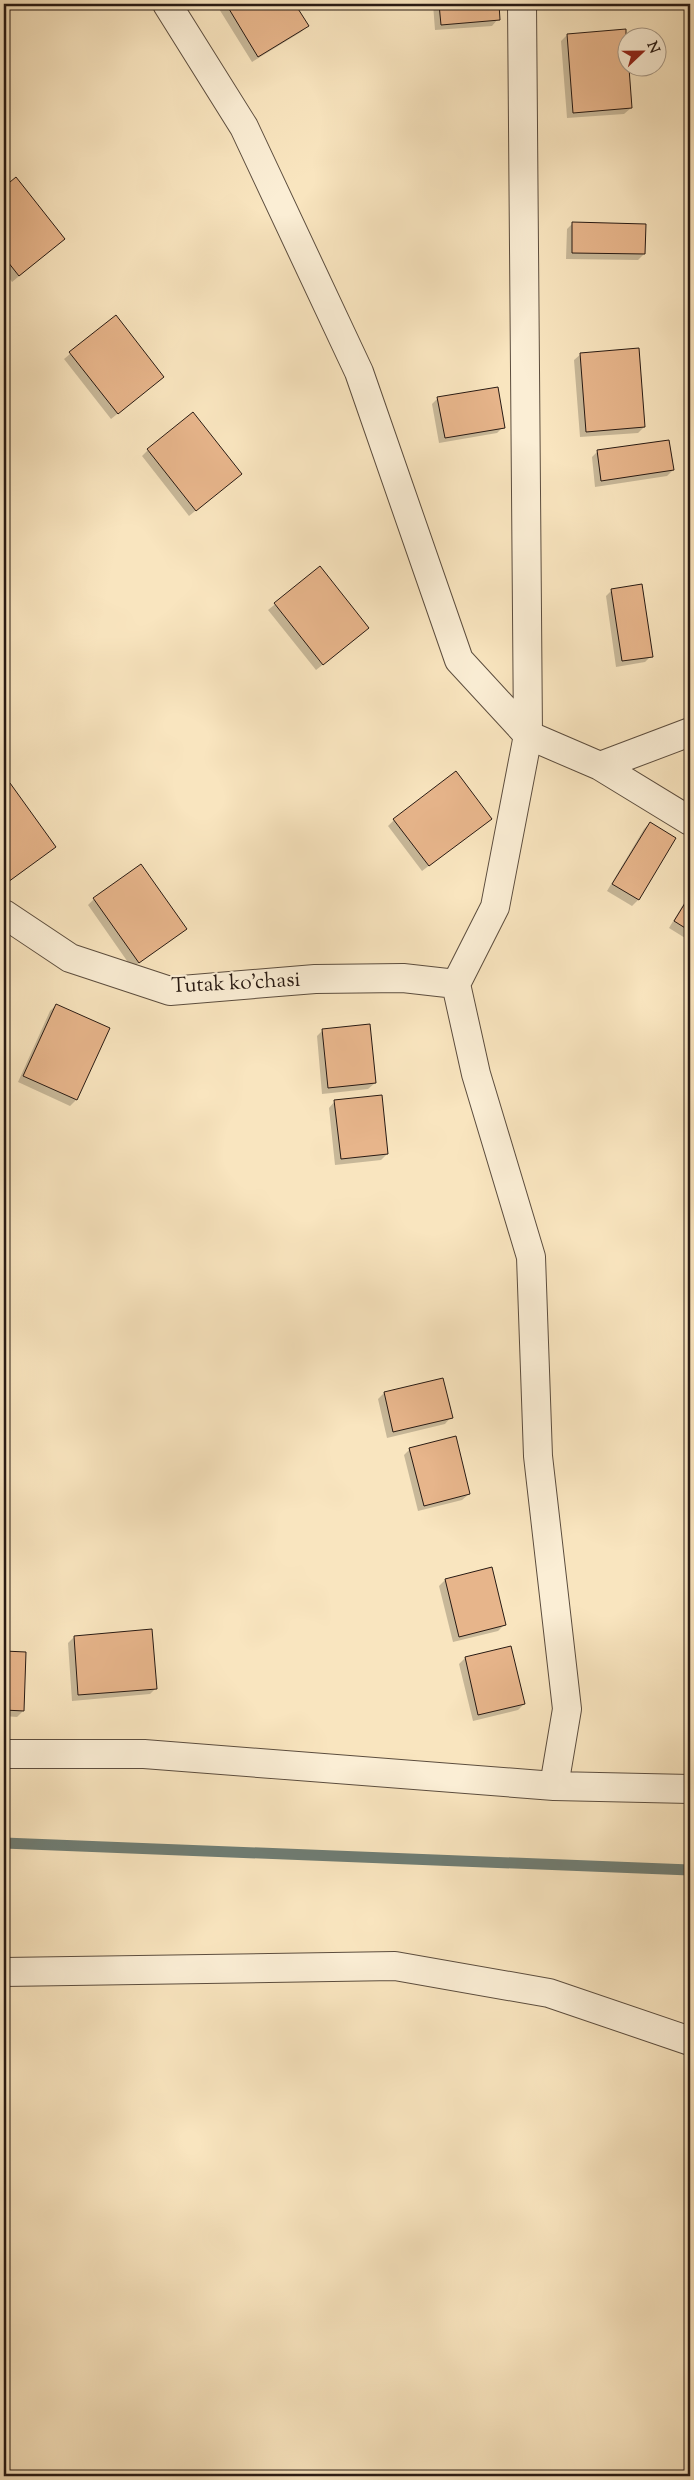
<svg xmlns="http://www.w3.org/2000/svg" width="694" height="2480" viewBox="0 0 694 2480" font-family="'Sorts Mill Goudy',serif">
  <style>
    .shadow { fill: #0003 }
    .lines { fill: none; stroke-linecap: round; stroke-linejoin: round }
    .stream { stroke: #6f7d74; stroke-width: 11 }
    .building { fill: #e7b58b; stroke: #281a13 }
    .minor-casing { stroke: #5c4d3e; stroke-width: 30 }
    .minor { stroke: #fbeed5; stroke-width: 28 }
    .labels { text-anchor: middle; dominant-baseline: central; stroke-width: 4.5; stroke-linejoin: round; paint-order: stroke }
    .street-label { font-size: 21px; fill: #281a13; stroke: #fbeed5 }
  </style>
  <rect width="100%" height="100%" fill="#f9e5bf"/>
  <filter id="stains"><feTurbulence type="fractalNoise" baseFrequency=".004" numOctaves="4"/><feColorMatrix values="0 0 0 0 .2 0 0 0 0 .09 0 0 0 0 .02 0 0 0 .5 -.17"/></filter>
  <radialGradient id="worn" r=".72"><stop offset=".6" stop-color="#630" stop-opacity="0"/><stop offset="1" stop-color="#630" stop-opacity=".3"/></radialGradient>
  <path class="shadow" d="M 216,4 L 293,4 L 307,26 L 301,32 L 252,62 Z
    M 433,4 L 497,4 L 498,19 L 492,26 L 435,30 Z
    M 625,31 L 631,108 L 624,114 L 567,118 L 561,41 L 567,35 Z
    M 16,179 L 64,239 L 12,282 L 4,271 L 4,189 Z
    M 573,223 L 644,254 L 638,260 L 566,259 L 567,229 Z
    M 115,317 L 163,377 L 111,419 L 64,359 Z
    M 581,354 L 644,427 L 638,433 L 580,437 L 574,360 Z
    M 438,398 L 503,427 L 497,433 L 439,443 L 432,404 Z
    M 148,450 L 241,474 L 189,516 L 142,456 Z
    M 598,451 L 673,470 L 667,476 L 595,487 L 592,457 Z
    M 320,568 L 362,634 L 316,670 L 268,610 Z
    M 612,590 L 651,656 L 645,662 L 616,667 L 606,596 Z
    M 10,784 L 55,847 L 4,885 L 4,789 Z
    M 491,819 L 422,871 L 388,826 L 394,820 Z
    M 650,823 L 675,838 L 638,900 L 632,906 L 607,891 L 644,829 Z
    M 690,893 L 690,941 L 669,928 Z
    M 94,899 L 186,929 L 132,968 L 88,905 Z
    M 56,1005 L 76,1100 L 70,1106 L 18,1082 L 50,1011 Z
    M 323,1030 L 375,1083 L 368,1089 L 322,1094 L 317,1036 Z
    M 335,1101 L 387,1154 L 381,1160 L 335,1165 L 329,1108 Z
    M 442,1379 L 451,1417 L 445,1424 L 387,1438 L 378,1399 L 384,1393 Z
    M 410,1449 L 469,1494 L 462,1500 L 418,1511 L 404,1455 Z
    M 445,1580 L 504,1625 L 498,1631 L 453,1642 L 439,1586 Z
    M 74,1637 L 156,1688 L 150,1694 L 72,1701 L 68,1643 Z
    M 4,1652 L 25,1653 L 23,1711 L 17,1717 L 4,1716 Z
    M 465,1658 L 524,1704 L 518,1710 L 473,1721 L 459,1664 Z"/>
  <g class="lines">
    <path class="stream" d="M 4,1843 L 690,1870"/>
  </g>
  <path class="building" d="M 226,4 L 295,4 L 309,26 L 258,57 Z
    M 439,4 L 499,4 L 500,20 L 441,25 Z
    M 626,29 L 626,68 L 629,68 L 632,108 L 573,113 L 567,34 Z
    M 16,177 L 65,239 L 19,276 L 4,257 L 4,187 Z
    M 572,222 L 646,224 L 645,254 L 572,253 Z
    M 116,315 L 164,377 L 118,414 L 69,352 Z
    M 639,348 L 645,427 L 586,432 L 580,353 Z
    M 498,387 L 505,428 L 445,438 L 437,397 Z
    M 193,412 L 242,474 L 196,511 L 147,449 Z
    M 669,440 L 674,470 L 601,481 L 597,450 Z
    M 320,566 L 369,628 L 323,665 L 274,603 Z
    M 642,584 L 653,657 L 622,661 L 611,589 Z
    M 456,771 L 492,819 L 429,866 L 393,819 Z
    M 10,783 L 56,847 L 8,882 L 4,875 L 4,787 Z
    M 650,822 L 676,838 L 639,900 L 612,884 Z
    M 141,864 L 187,929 L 139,963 L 93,898 Z
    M 690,895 L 690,931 L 674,921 Z
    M 56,1004 L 110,1028 L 77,1100 L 23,1076 Z
    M 370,1024 L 376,1083 L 328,1088 L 322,1029 Z
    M 382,1095 L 388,1154 L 341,1159 L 334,1100 Z
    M 443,1378 L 453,1418 L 393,1432 L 384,1392 Z
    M 456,1436 L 470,1494 L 424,1506 L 409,1448 Z
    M 492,1567 L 506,1625 L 459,1637 L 445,1579 Z
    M 152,1629 L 157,1689 L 78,1695 L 74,1636 Z
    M 511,1646 L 525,1704 L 478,1715 L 465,1657 Z
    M 4,1651 L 26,1652 L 24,1711 L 4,1710 Z"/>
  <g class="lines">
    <g class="minor-casing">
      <path id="minor" d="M 167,4 L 244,127 L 359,372 L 459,660 L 528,735 L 600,766 L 690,821
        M 522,4 L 528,735 L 495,907 L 456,984 L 476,1074 L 531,1257 L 538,1456 L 567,1709 L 554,1786
        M 600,766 L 690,732
        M 4,914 L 70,958 L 170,991 L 315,979 L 403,978 L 456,984
        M 4,1754 L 144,1754 L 554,1786 L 690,1789
        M 4,1972 L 395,1966 L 549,1993 L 690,2041"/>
    </g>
    <use href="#minor" class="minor"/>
  </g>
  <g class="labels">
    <g class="street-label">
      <text transform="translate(236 984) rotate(-3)">Tutak ko'chasi</text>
    </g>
  </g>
  <rect width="694" height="2480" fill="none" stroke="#f9e5bf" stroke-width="20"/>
  <rect x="5" y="5" width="684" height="2470" fill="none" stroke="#281a13" stroke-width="2.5"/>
  <rect x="10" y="10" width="674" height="2460" fill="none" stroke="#281a13"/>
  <g transform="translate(642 52) rotate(68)"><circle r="24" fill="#fbeed5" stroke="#a79987"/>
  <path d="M0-4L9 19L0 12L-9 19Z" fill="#8f2418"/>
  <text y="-8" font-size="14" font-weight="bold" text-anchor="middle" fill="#281a13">N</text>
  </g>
  <rect width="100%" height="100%" filter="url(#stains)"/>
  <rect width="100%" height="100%" fill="url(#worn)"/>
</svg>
